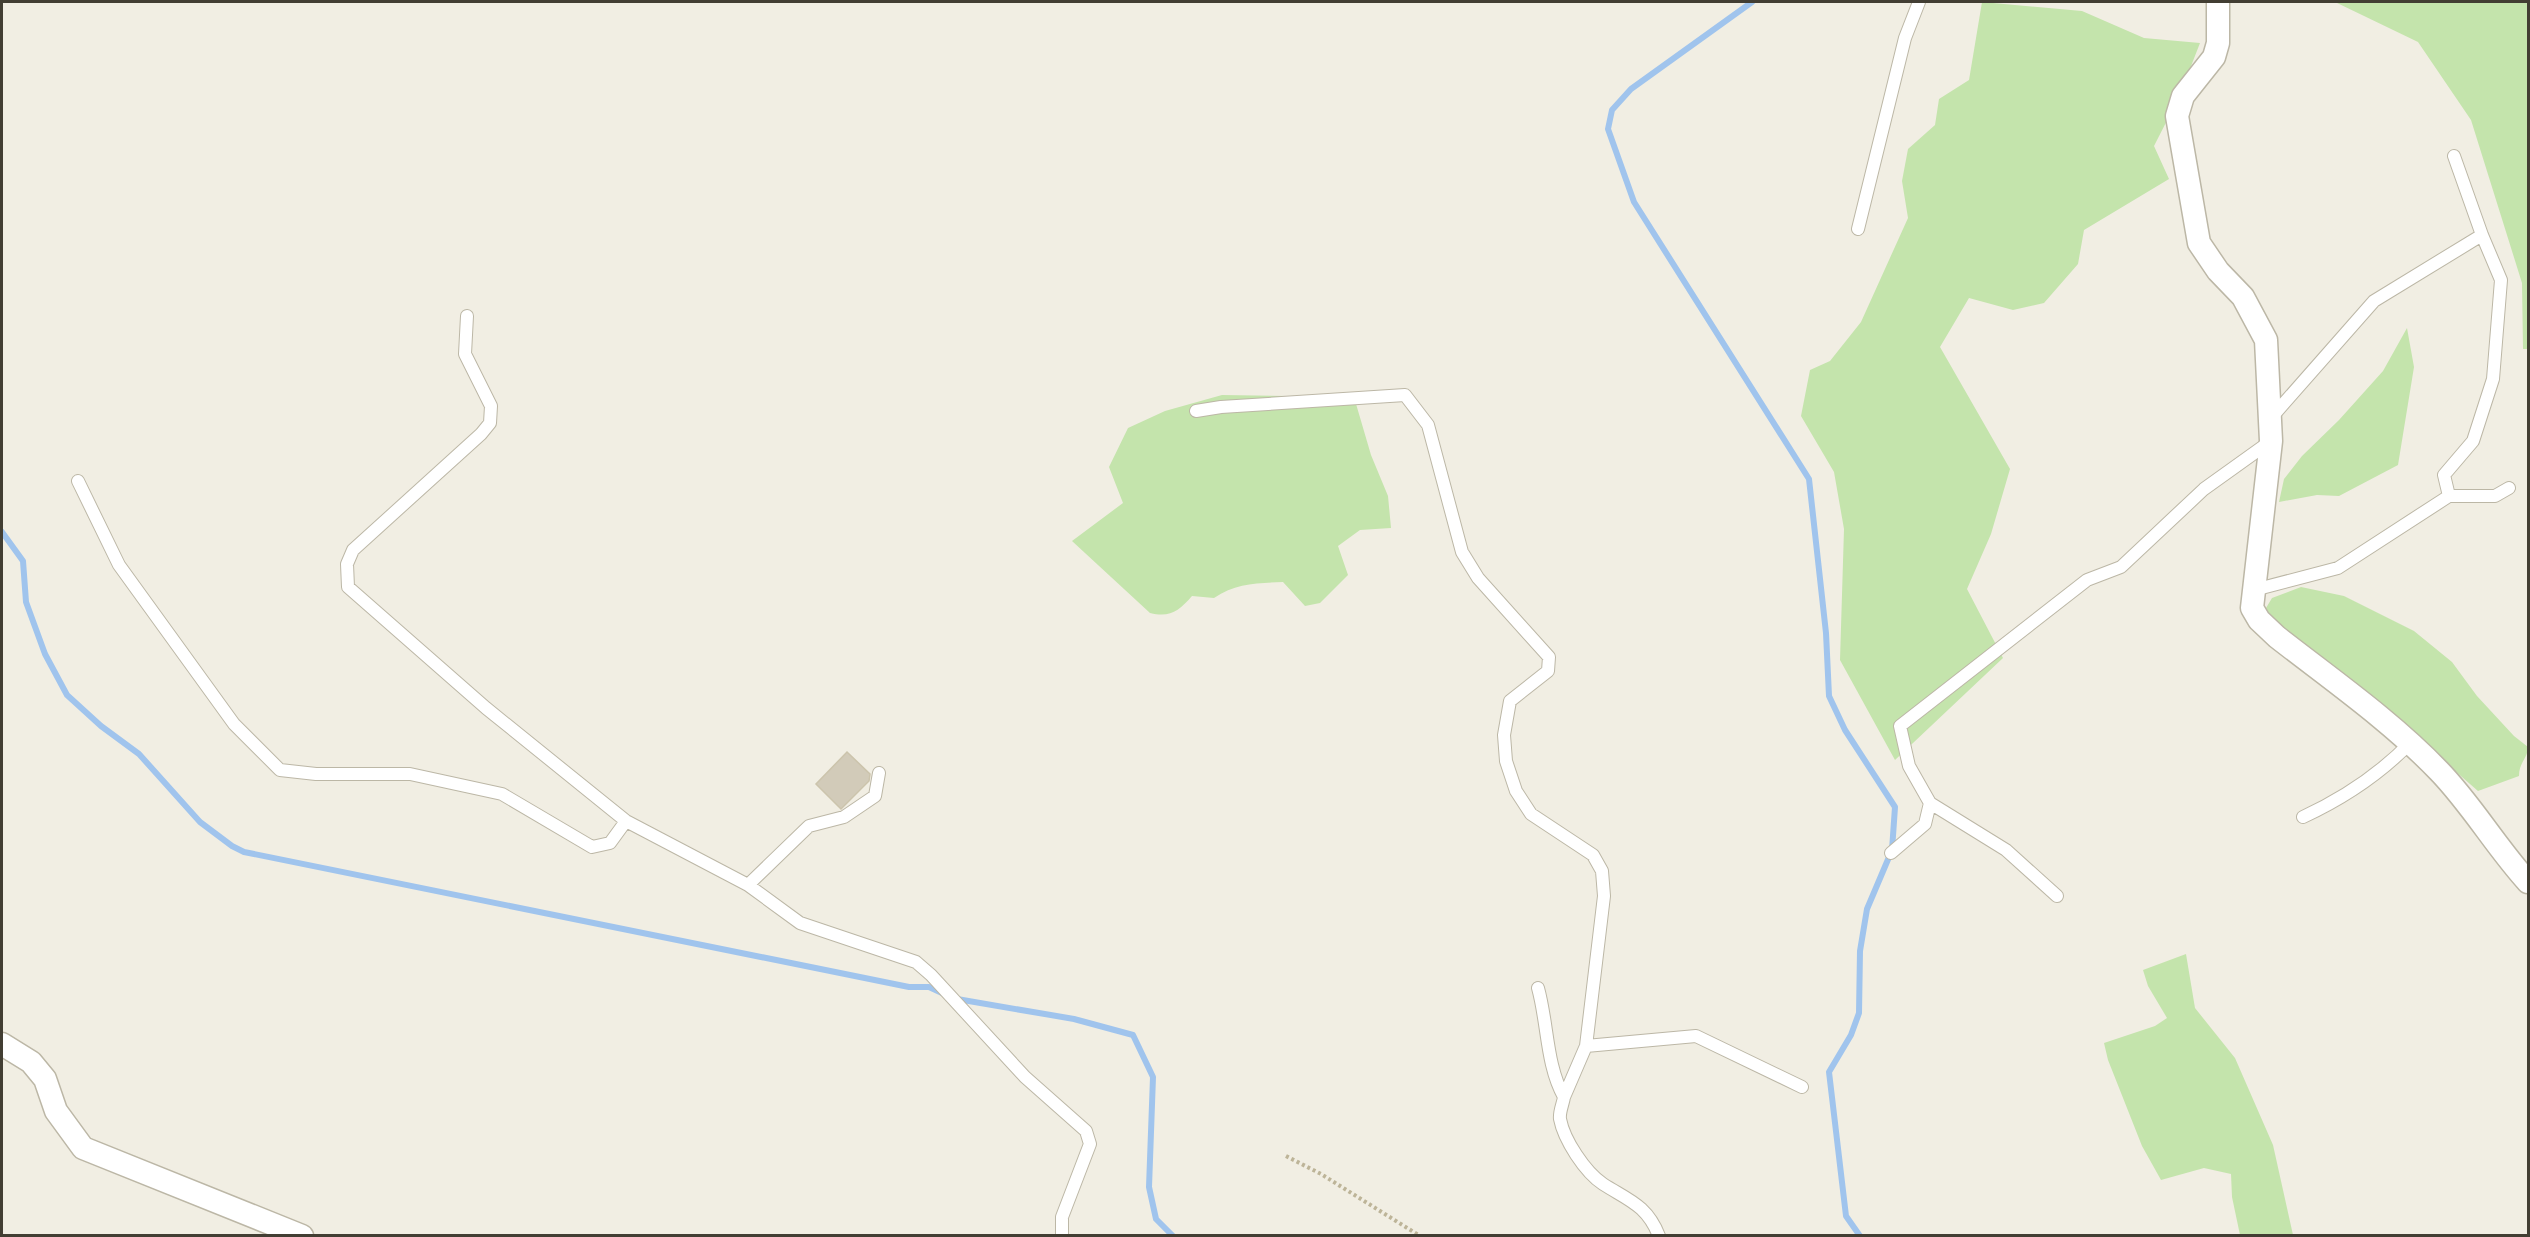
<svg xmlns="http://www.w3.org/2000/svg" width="2530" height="1237" viewBox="0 0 2530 1237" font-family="'Roboto Condensed',sans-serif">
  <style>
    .green { fill: #c4e4ac }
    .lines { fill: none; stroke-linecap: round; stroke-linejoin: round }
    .stream { stroke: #a0c4ed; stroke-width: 6 }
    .building { fill: #d2cbb9; stroke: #ccc4ac; stroke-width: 1.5 }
    .lane-casing { stroke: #bcb7a6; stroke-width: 14 }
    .street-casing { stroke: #bcb7a6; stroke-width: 25 }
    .path { stroke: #bdb498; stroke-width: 4; stroke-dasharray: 3 3; stroke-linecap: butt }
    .lane { stroke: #fff; stroke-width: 12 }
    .street { stroke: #fff; stroke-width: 22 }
  </style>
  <rect width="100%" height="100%" fill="#f1eee3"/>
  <path class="green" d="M 1982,2 L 2082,11 L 2144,38 L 2200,43 L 2179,97 L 2154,146 L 2169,179 L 2084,230 L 2078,264 L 2044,303 L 2013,310 L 1969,298 L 1940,347 L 2010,469 L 1991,534 L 1967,589 L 2003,658 L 1895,760 L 1840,660 L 1844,529 L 1834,472 L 1801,416 L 1810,370 L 1830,361 L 1861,322 L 1908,218 L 1902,181 L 1908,149 L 1935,125 L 1939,99 L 1969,80 Z
    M 2335,2 L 2528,2 L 2528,349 L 2523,349 L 2522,283 L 2471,120 L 2418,42 Z
    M 2407,328 L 2414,367 L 2398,465 L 2339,496 L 2317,495 L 2279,502 L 2284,479 L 2302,456 L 2339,420 L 2383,371 Z
    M 1222,395 L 1354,397 L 1371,455 L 1388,496 L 1391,528 L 1360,530 L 1338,546 L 1348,575 L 1320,603 L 1305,606 L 1283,582 C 1257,583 1236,583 1214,598 L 1192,596 C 1179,611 1170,618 1150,613 L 1072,541 L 1123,503 L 1109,467 L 1128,428 L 1165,411 Z
    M 2301,587 L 2344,596 L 2414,631 L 2452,662 L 2477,696 L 2514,736 L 2528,747 C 2528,758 2519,762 2519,776 L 2478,791 L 2423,743 L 2272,622 L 2266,608 L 2272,598 Z
    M 2186,954 L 2195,1008 L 2235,1058 L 2273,1145 L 2293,1235 L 2240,1235 L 2232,1197 L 2231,1174 L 2204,1168 L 2161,1180 L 2142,1146 L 2108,1060 L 2104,1043 L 2155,1026 L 2167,1018 L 2148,986 L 2143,970 Z"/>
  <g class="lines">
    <path class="stream" d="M 1752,2 L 1631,89 L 1612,110 L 1608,129 L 1634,202 L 1809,479 L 1826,633 L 1829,696 L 1845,730 L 1895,807 L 1892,850 L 1867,909 L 1860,951 L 1859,1013 L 1851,1035 L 1829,1072 L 1846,1216 L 1860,1236
      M 2,532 L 23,561 L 26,602 L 45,654 L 67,695 L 101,726 L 139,754 L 200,822 L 232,846 L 244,852 L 909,987 L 929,987 L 942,993
      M 957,999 L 1074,1019 L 1133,1035 L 1153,1077 L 1149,1187 L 1156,1219 L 1173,1236"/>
  </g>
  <path class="building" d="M 847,752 L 870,774 L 869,781 L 841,809 L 816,784 Z"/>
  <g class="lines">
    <g class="lane-casing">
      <path id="lane" d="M 1858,229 L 1905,38 L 1919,2
        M 467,316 L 465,354 L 491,406 L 490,423 L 481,434 L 353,550 L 347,564 L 348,587 L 486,708 L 626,821 L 748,885 L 800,923 L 916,962 L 931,975 L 1025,1077 L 1086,1131 L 1090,1144 L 1062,1217 L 1062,1236
        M 1196,411 L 1221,407 L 1405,395 L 1428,425 L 1462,552 L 1478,578 L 1549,657 L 1548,671 L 1510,701 L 1504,735 L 1506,761 L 1516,791 L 1531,814 L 1593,855 L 1602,871 L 1604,896 L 1586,1046
        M 2271,418 L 2374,301 L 2482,235
        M 78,481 L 119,565 L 234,724 L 280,770 L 316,774 L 410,774 L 502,794 L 592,847 L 610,843 L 626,821
        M 2449,496 L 2444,475 L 2473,441 L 2493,379 L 2501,280 L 2482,235 L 2454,156
        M 2254,590 L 2338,568 L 2449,496 L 2495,496 L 2509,488
        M 1930,803 L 1909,766 L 1900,726 L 2087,580 L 2121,567 L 2204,489 L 2271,441
        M 2303,817 C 2344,798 2380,774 2411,742
        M 1891,853 L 1925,824 L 1930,803 L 2006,850 L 2057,896
        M 748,885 L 809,826 L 844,817 L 875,796 L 879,773
        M 1538,988 C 1548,1024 1546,1065 1564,1097 C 1563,1104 1559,1112 1560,1119 C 1564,1140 1585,1172 1603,1184 C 1628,1200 1647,1205 1659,1236
        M 1564,1097 L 1586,1046 L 1696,1036 L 1802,1087"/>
    </g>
    <g class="street-casing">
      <path id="street" d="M 2218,2 L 2218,43 L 2214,57 L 2183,96 L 2177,116 L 2199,243 L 2218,271 L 2243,297 L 2266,340 L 2271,441 L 2252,608 L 2259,620 L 2277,637 C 2332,680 2391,721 2439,771 C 2472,805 2496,847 2528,882
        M 2,1044 L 31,1062 L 45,1079 L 56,1111 L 83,1148 L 302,1236"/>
    </g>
    <path class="path" d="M 1286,1156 L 1321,1174 L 1420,1236"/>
    <use href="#lane" class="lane"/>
    <use href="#street" class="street"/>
  </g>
  <rect width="2530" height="1237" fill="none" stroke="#423e33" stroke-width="6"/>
</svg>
